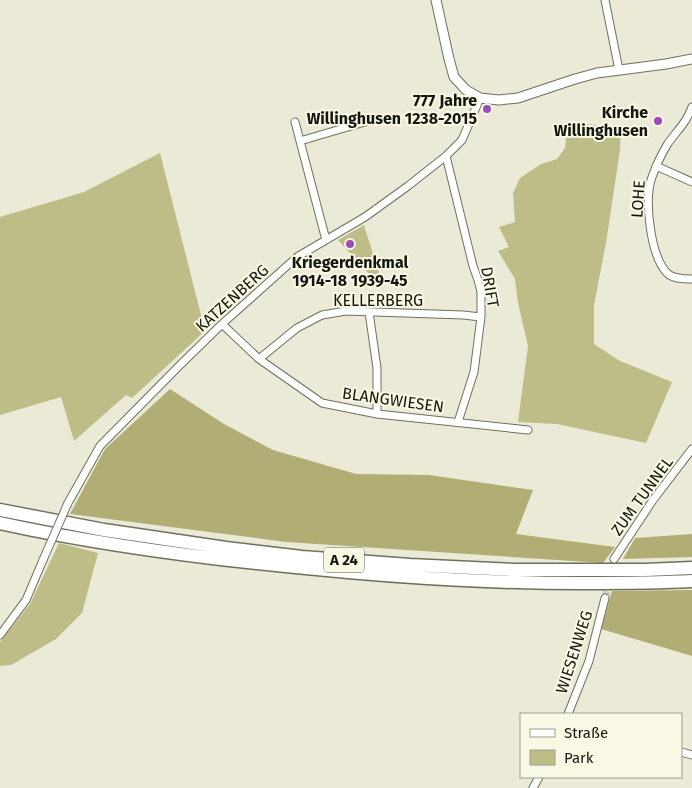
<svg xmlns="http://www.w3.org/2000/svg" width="692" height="788" viewBox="0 0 692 788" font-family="'Fira Sans',sans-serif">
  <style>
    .green { fill: #bebc87 }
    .forest { fill: #b0ae75 }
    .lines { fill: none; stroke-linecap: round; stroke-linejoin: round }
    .minor-tunnel { stroke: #cbcab9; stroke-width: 7; stroke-dasharray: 7 3.5; stroke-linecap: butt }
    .minor-casing { stroke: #6f6f5e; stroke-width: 9 }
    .tertiary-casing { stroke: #6f6f5e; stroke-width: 11 }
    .motorway-casing { stroke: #6f6f5e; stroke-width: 15 }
    .minor { stroke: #fff; stroke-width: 7 }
    .tertiary { stroke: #fff; stroke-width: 9 }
    .motorway { stroke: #fff; stroke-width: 12 }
    .minor-bridge-casing { stroke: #6f6f5e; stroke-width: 9; stroke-linecap: butt }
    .minor-bridge { stroke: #fff; stroke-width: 7 }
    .poi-dot { fill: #9d4bba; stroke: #f8f8e4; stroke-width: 2 }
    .labels { text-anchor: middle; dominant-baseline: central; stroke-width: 4; stroke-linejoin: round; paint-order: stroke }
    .shield { fill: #f8f8e4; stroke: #5a5a50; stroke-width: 1 }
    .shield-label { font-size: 15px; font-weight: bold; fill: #161610 }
    .poi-label { font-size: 16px; font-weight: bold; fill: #161610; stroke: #f8f8e4; text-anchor: end }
    .street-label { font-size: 16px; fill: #161610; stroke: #f8f8e4 }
  </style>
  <rect width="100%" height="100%" fill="#ebead7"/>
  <path class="green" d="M 586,124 L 621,128 L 620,150 L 606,243 L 594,305 L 594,344 L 620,361 L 672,382 L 646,443 L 557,424 L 518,422 L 528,346 L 518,303 L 515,279 L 498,251 L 509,247 L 499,227 L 515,222 L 513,193 L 520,178 L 541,164 L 557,159 L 565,148 L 567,130 Z
    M 160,153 L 205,331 L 132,398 L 126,395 L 74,441 L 61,397 L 0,415 L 0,217 L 84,192 Z
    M 364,225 L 381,279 L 374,279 L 338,240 Z
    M 59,543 L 98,553 L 82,613 L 56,639 L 11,665 L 0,666 L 0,642 L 30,604 Z"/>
  <path class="forest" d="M 170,389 L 224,424 L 273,450 L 356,474 L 429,475 L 533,490 L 516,534 L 615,547 L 603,563 L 286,542 L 70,514 L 105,449 Z
    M 692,534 L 692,557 L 623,559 L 635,538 Z
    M 692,590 L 692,656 L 601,629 L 612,591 Z"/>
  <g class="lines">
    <path class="minor-tunnel" d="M 605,598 L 614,559"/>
    <g class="minor-casing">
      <path id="minor" d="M 605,0 L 619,70
        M 692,107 C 690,112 688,117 685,121 C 680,129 672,137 667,145 C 661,155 656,166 652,177 C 644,199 650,255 667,273 C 673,279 684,279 692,279
        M 295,122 L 300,141
        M 446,156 L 473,266 L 478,280 L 481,292 L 481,317 L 474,372 L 458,422
        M 656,166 L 692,182
        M 326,240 L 300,141 L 375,119
        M 369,312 L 377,368 L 377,414
        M 222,324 L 259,359 L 322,403 L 377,414 L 528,430
        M 259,359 L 297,328 L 322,315 L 346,311 L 463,315 L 481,317
        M 68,503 L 100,446 L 179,366 L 222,324 L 297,257 L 365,217 L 408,186 L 446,156 L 462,140 L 480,98
        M 614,559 L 653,500 L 692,449
        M 0,635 L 26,600 L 43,560
        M 568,714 L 589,661 L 605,598
        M 681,752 L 692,755
        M 533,788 L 539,777"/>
    </g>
    <g class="tertiary-casing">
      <path id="tertiary" d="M 436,0 L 449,59 L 454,77 L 466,90 L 480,98 L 499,100 L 518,98 L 575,79 L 597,73 L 666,64 L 692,59"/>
    </g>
    <g class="motorway-casing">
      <path id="motorway" d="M 0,510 L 104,530 L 226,548 L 302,557 L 410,565 L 515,570 L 645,570 L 692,568
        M 0,523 C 114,548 232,562 348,572 C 426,579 504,583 582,583 C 619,583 656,583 692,581"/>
    </g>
    <use href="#minor" class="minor"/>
    <use href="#tertiary" class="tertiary"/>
    <use href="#motorway" class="motorway"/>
    <g class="minor-bridge-casing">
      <path id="minor-bridge" d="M 43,560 L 68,503"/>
    </g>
    <use href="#minor-bridge" class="minor-bridge"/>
  </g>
  <g class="poi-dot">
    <circle cx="487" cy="109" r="5"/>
    <circle cx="658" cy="121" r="5"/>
    <circle cx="350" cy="244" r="5"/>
  </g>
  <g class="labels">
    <rect class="shield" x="324" y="547.5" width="40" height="25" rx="4"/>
    <g class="shield-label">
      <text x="344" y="560">A 24</text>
    </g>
    <g class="poi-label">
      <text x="477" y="100">777 Jahre<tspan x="477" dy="18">Willinghusen 1238-2015</tspan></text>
      <text x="648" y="112">Kirche<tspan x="648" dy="18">Willinghusen</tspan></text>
      <text x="350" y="262" text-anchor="middle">Kriegerdenkmal<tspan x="350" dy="18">1914-18 1939-45</tspan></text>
    </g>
    <g class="street-label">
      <text transform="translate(638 199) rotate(-86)">LOHE</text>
      <text transform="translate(490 287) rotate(80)">DRIFT</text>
      <text transform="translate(232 298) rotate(-42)">KATZENBERG</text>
      <text x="378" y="300">KELLERBERG</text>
      <text transform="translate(393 400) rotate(8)">BLANGWIESEN</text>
      <text transform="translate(642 496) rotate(-54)">ZUM TUNNEL</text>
      <text transform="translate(574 652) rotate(-72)">WIESENWEG</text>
    </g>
  </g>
  <rect x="520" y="713" width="162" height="65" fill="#f8f8e4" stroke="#9e9e8f"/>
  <rect x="530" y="729" width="25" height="8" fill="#ffffff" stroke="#9e9e8f"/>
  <text x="564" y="738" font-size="15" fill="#161610">Straße</text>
  <rect x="530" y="750" width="25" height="15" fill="#bebc87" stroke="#9e9e8f"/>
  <text x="564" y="763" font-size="15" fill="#161610">Park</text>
</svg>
